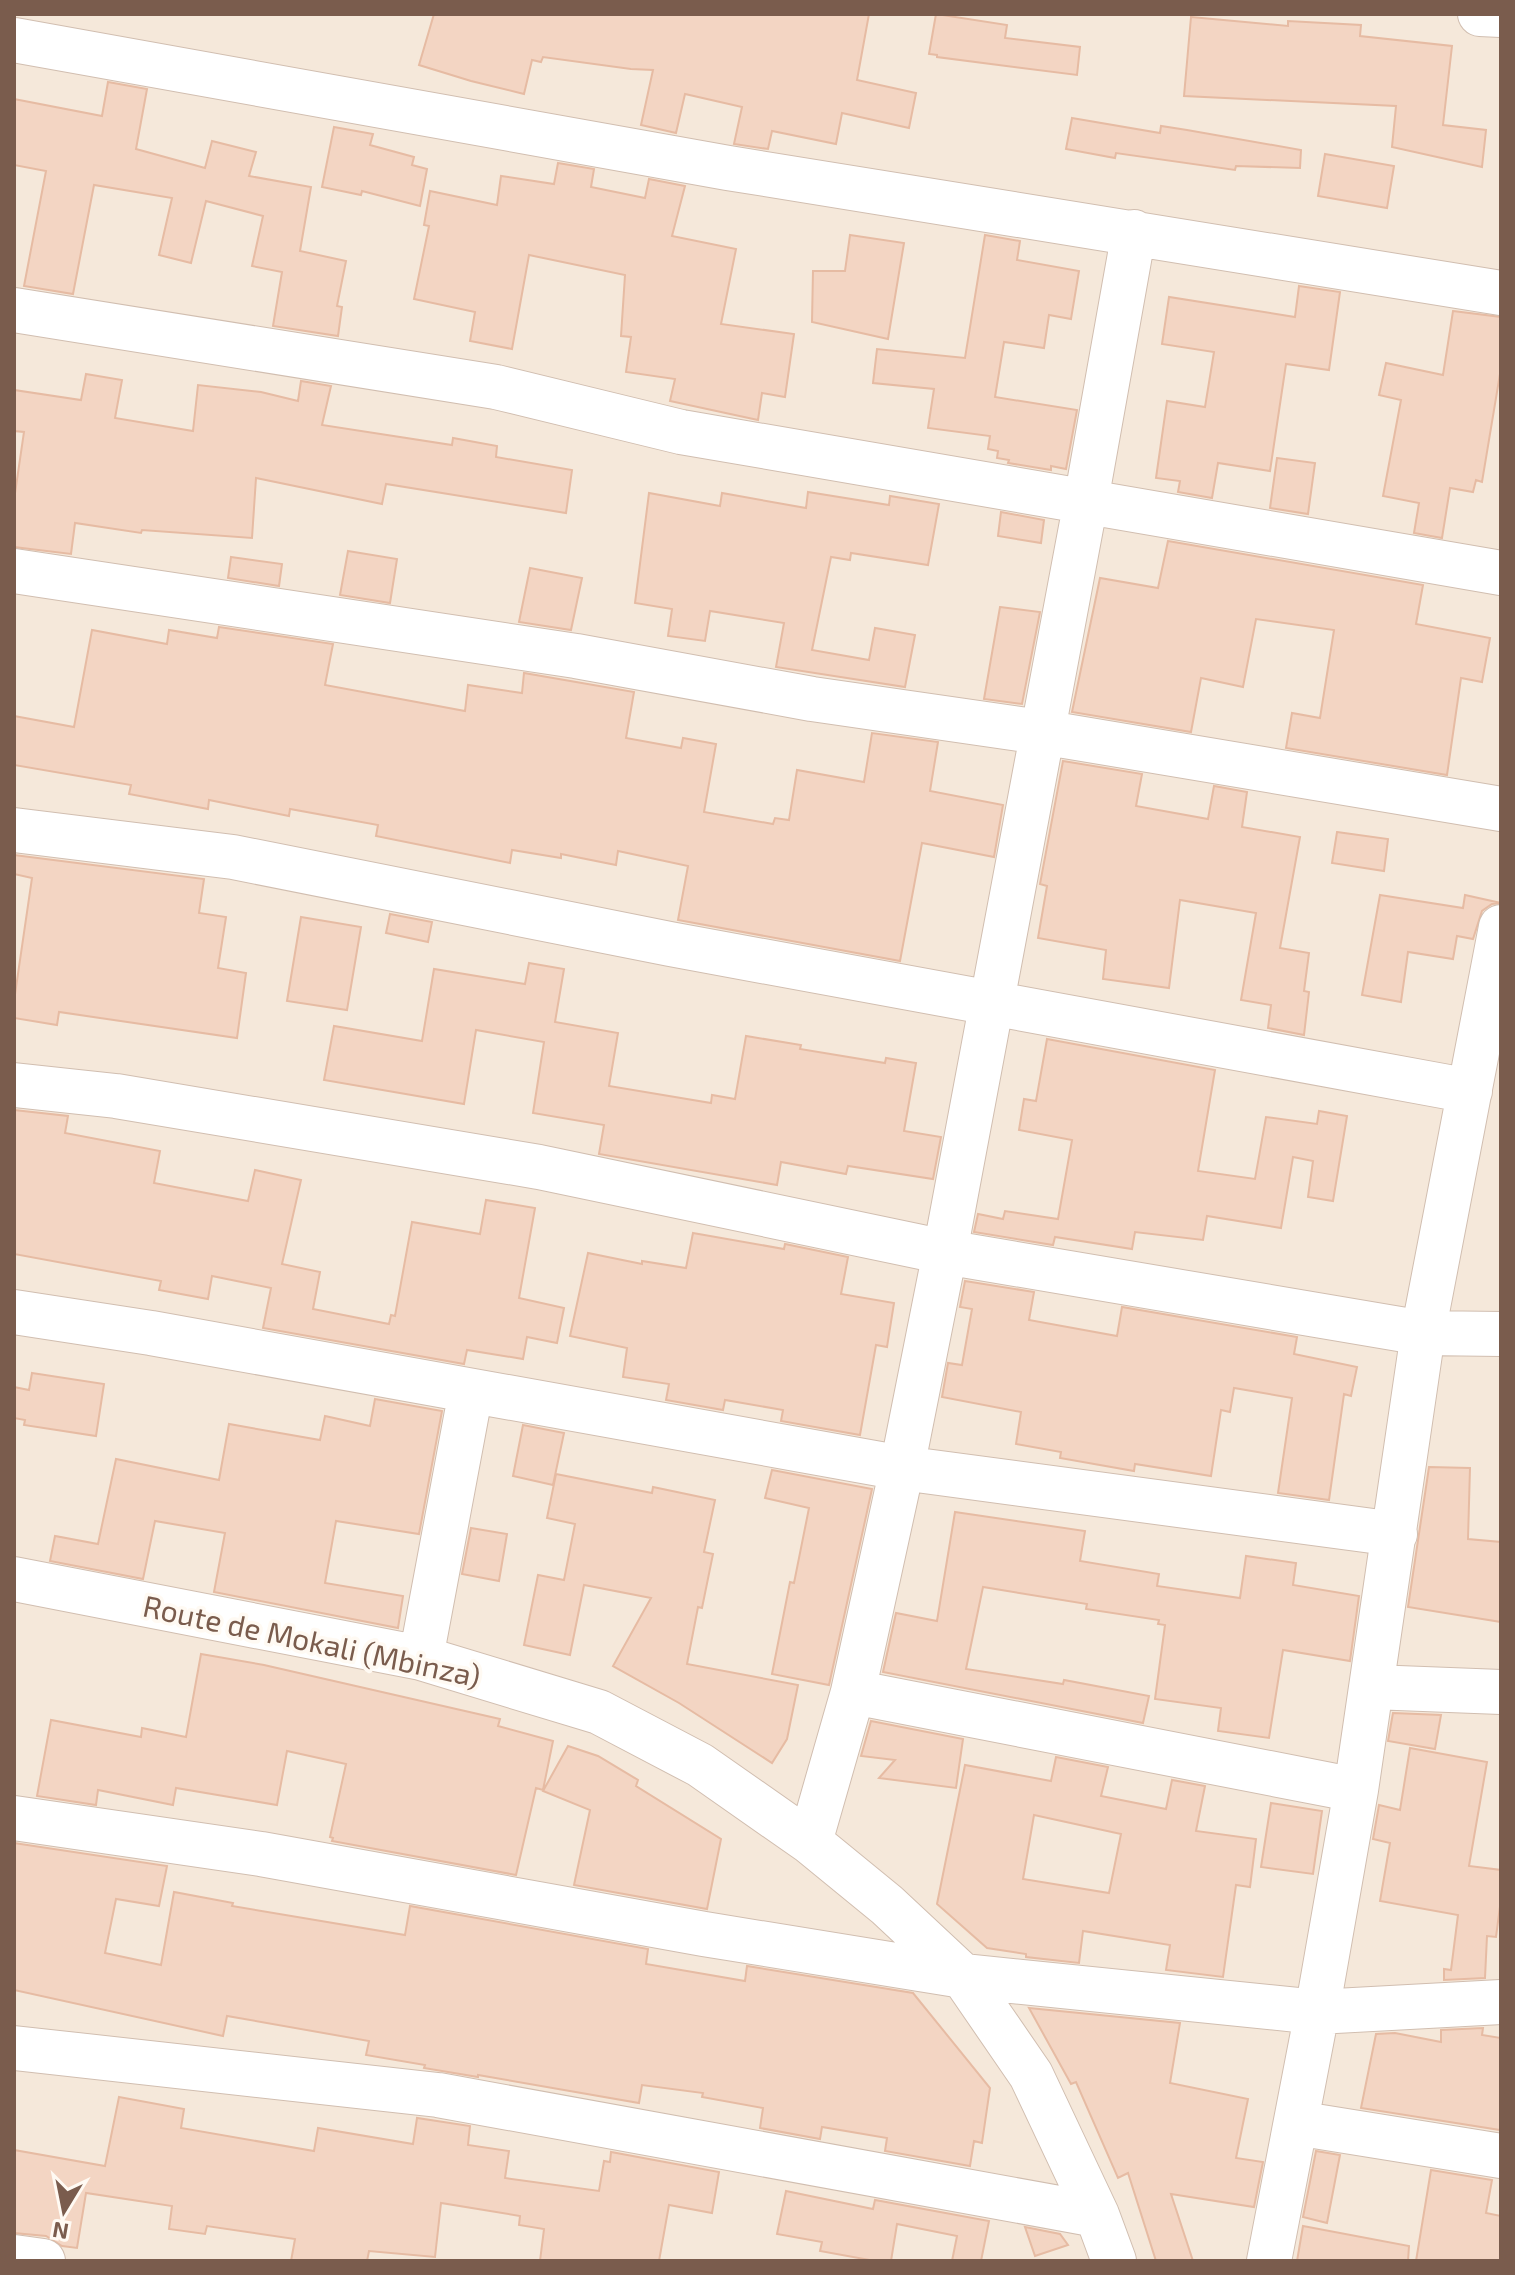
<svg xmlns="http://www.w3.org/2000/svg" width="1515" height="2275" viewBox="0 0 1515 2275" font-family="'Exo 2',sans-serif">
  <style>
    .residential { fill: #f5e8da }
    .building { fill: #f3d5c3; stroke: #e6bba3; stroke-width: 2; fill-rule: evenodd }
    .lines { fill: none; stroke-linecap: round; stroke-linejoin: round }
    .minor-casing { stroke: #d1beb0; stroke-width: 46 }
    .minor { stroke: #fff; stroke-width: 44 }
    .labels { text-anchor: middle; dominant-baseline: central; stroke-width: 7; stroke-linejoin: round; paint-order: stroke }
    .street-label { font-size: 30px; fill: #7a5c4d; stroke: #fffaf3 }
  </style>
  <rect width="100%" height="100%" fill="#fdf6ec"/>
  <path class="residential" d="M 14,14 L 1501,14 L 1501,2261 L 14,2261 Z"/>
  <path class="building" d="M 434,14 L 869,14 L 857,80 L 916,93 L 909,128 L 842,113 L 836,144 L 772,131 L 768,149 L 734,144 L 742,107 L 685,94 L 676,133 L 641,125 L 653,70 L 631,69 L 543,57 L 541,62 L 532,60 L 524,94 L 471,81 L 419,65 Z
    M 936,14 L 1007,25 L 1005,38 L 1080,47 L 1077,75 L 937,57 L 937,55 L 929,54 Z
    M 1191,17 L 1288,26 L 1288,21 L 1361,25 L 1360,36 L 1452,46 L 1443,125 L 1486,130 L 1482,167 L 1392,147 L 1396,106 L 1184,96 Z
    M 108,82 L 147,89 L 136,149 L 205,168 L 212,141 L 256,152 L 249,176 L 311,187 L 300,251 L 346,261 L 337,306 L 342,307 L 338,336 L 273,326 L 282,272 L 252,266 L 263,216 L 206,201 L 191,263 L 159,255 L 172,198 L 94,185 L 73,294 L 24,286 L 46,171 L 14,165 L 14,99 L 102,116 Z
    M 1072,118 L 1160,133 L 1161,126 L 1187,130 L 1301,150 L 1300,168 L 1236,166 L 1235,170 L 1116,153 L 1115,158 L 1066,149 Z
    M 334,127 L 373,134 L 370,145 L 414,157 L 412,165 L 427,169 L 420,206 L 362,191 L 361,195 L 322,187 Z
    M 1325,154 L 1394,166 L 1387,208 L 1318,196 Z
    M 558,163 L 594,169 L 591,187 L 645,198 L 649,179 L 685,186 L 672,236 L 736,249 L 721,324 L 794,334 L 785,397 L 762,393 L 758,420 L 670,401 L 675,379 L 626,372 L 631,337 L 621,336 L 625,275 L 529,255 L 512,349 L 470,341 L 475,312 L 414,299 L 429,226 L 424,225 L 430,191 L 497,205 L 501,176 L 554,184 Z
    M 850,235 L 904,243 L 888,339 L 812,322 L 813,271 L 845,271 Z
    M 985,235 L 1020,241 L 1017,260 L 1079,271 L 1071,319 L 1049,315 L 1044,348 L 1004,342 L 995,397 L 1077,410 L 1066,469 L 1051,466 L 1051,470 L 1008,463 L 1009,460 L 997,458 L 998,451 L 988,449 L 990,436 L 928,428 L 934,389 L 873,383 L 877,349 L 965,358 Z
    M 1299,286 L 1340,292 L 1329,370 L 1286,364 L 1270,471 L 1218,463 L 1212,498 L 1178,492 L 1180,481 L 1156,478 L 1167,401 L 1205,407 L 1214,352 L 1162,344 L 1169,297 L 1295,317 Z
    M 1453,311 L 1501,317 L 1501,368 L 1482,482 L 1476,480 L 1473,492 L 1450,488 L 1442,538 L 1414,533 L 1419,503 L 1383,496 L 1401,400 L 1379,395 L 1386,363 L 1443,375 Z
    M 86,374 L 122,380 L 115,418 L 193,431 L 198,385 L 261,392 L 298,401 L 301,381 L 331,386 L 322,425 L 452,445 L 453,438 L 497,446 L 496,457 L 572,470 L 566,513 L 386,484 L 382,504 L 256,478 L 252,538 L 142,530 L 141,533 L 75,523 L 71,554 L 14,547 L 14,500 L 24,432 L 14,431 L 14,390 L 81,400 Z
    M 1277,458 L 1315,463 L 1308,514 L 1270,508 Z
    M 808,492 L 889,505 L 890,496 L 939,504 L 928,565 L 851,553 L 850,560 L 831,557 L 812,650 L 869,660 L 875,628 L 915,635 L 905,687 L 776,667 L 784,623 L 710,611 L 705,641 L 668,636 L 672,609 L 635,603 L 649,493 L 720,506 L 722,493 L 806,508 Z
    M 1001,512 L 1044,520 L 1041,543 L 998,536 Z
    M 1168,541 L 1423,585 L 1416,624 L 1490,638 L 1482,682 L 1461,678 L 1447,775 L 1286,748 L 1292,713 L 1320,718 L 1334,630 L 1256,619 L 1243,687 L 1201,678 L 1191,732 L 1072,712 L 1100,578 L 1158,588 Z
    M 348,551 L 397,559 L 390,603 L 340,595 Z
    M 231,557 L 282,564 L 279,586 L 228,578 Z
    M 530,568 L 582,578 L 571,630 L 519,622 Z
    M 1000,607 L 1040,612 L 1022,704 L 984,699 Z
    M 219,627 L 333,644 L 325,685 L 465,711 L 468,685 L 522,693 L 524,673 L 634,692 L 626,738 L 681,748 L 683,738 L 716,744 L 704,812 L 773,824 L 775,818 L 789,820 L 797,770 L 864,782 L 872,733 L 938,742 L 930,791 L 1003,805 L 994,857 L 922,843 L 900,961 L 678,920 L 688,866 L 618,851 L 616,865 L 561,854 L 561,858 L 512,850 L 510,863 L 376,836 L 378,825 L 290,809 L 289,816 L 209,800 L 208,809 L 129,794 L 131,785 L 14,765 L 14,716 L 74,727 L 92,630 L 167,644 L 169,630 L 217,638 Z
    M 1063,761 L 1142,774 L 1136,806 L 1208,819 L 1214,786 L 1247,792 L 1242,827 L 1300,837 L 1280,948 L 1309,953 L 1304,991 L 1309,992 L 1304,1035 L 1268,1028 L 1271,1005 L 1241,1000 L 1256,913 L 1180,900 L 1169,988 L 1103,979 L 1106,950 L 1038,938 L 1047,886 L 1040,884 Z
    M 1337,832 L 1388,839 L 1384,871 L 1332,863 Z
    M 14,855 L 204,879 L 199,913 L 226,917 L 218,968 L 246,973 L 237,1038 L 59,1012 L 57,1025 L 14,1018 L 14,1001 L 32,878 L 14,874 Z
    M 1380,895 L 1463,908 L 1465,895 L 1501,903 L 1492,904 L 1482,911 L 1473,939 L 1457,936 L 1453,959 L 1408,952 L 1401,1002 L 1362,995 Z
    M 390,914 L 432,922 L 428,942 L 386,933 Z
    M 301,917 L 361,927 L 347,1010 L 287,1001 Z
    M 529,963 L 564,969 L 555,1022 L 618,1033 L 609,1086 L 711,1103 L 712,1095 L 735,1099 L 746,1036 L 801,1045 L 800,1049 L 885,1063 L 886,1058 L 916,1063 L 904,1131 L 941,1137 L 933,1179 L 848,1166 L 846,1174 L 781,1162 L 777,1185 L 599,1154 L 604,1125 L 533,1113 L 544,1042 L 476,1030 L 464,1104 L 324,1080 L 334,1026 L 422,1041 L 434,969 L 525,984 Z
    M 1047,1039 L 1215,1070 L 1198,1171 L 1255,1179 L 1266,1117 L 1317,1124 L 1319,1111 L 1347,1116 L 1333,1201 L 1308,1197 L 1313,1161 L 1293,1157 L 1281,1228 L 1207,1216 L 1203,1240 L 1135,1232 L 1132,1249 L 1055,1237 L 1053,1245 L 974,1232 L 978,1214 L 1003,1219 L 1005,1211 L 1058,1219 L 1072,1140 L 1019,1130 L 1024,1099 L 1036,1101 Z
    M 14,1110 L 68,1116 L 65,1133 L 160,1151 L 154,1183 L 248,1201 L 255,1170 L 301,1180 L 282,1264 L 320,1272 L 313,1309 L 389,1324 L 391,1315 L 395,1316 L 412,1222 L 480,1234 L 486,1200 L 535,1208 L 519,1298 L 564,1308 L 557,1343 L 527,1337 L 523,1359 L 467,1350 L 464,1364 L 263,1328 L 271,1288 L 212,1276 L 208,1299 L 159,1290 L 161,1281 L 14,1254 Z
    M 693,1233 L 784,1249 L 785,1244 L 848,1257 L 841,1294 L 894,1303 L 887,1347 L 876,1345 L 860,1435 L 781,1421 L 783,1410 L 725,1400 L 723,1410 L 666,1400 L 669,1384 L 623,1377 L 627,1348 L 570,1336 L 588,1253 L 642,1264 L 642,1261 L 686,1268 Z
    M 965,1281 L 1034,1292 L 1029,1320 L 1117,1336 L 1122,1307 L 1297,1337 L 1294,1354 L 1357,1367 L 1351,1396 L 1344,1394 L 1329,1500 L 1278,1493 L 1292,1398 L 1234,1388 L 1230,1412 L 1221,1410 L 1211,1476 L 1135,1464 L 1134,1471 L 1060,1458 L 1061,1452 L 1016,1444 L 1021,1412 L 942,1397 L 948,1363 L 962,1365 L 972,1309 L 960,1307 Z
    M 32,1373 L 104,1384 L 96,1436 L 24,1425 L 25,1420 L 14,1418 L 14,1387 L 29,1390 Z
    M 375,1399 L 442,1411 L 419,1534 L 336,1521 L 325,1583 L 403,1596 L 398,1628 L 214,1592 L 225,1533 L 155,1521 L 143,1579 L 50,1561 L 55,1536 L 98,1544 L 116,1459 L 219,1480 L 229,1424 L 320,1440 L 325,1416 L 370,1426 Z
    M 523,1425 L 564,1433 L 553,1485 L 513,1476 Z
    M 1429,1467 L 1470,1468 L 1468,1539 L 1501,1542 L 1501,1622 L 1408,1607 Z
    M 772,1470 L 872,1489 L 829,1685 L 772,1674 L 790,1582 L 794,1583 L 809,1508 L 765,1498 Z
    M 556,1474 L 652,1493 L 653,1487 L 715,1500 L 704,1552 L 713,1554 L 702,1608 L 698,1607 L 687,1664 L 798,1685 L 787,1739 L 772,1763 L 679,1703 L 613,1666 L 651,1598 L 584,1585 L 570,1655 L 524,1645 L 538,1575 L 564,1580 L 575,1524 L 547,1518 Z
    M 955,1512 L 1085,1531 L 1080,1561 L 1159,1574 L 1157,1586 L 1240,1598 L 1246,1556 L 1296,1563 L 1293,1585 L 1359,1596 L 1350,1661 L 1283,1650 L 1269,1738 L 1218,1731 L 1221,1708 L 1155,1699 L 1165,1625 L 1158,1624 L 1159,1620 L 1086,1609 L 1087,1604 L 983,1587 L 966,1669 L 1063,1684 L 1064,1680 L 1149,1696 L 1143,1723 L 883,1672 L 896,1613 L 937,1621 Z
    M 471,1528 L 507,1534 L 499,1581 L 462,1574 Z
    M 201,1654 L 264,1665 L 500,1719 L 498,1726 L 553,1741 L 543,1790 L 536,1788 L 516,1875 L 332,1841 L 333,1838 L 330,1837 L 346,1764 L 287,1751 L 277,1805 L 176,1788 L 173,1805 L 98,1790 L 96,1805 L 37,1796 L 51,1720 L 141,1737 L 142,1728 L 186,1737 Z
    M 1393,1713 L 1441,1715 L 1435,1749 L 1388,1741 Z
    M 871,1721 L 963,1739 L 956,1788 L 879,1778 L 895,1760 L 861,1756 Z
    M 568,1746 L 598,1756 L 638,1780 L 636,1786 L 721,1839 L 707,1909 L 574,1885 L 590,1810 L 543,1791 Z
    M 1410,1748 L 1487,1762 L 1469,1866 L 1501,1870 L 1501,1899 L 1496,1937 L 1487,1936 L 1485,1978 L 1444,1980 L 1444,1969 L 1451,1970 L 1458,1915 L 1380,1901 L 1390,1843 L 1373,1839 L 1379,1805 L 1400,1810 Z
    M 1056,1757 L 1108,1767 L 1101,1796 L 1166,1809 L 1172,1780 L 1205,1786 L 1196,1831 L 1256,1839 L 1250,1887 L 1236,1885 L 1223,1977 L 1166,1970 L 1170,1945 L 1083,1931 L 1079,1963 L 1026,1957 L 1026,1954 L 987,1948 L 937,1904 L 965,1765 L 1051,1781 ZM 1034,1815 L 1121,1834 L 1109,1893 L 1023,1879 Z
    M 1271,1803 L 1322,1811 L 1313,1874 L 1261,1867 Z
    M 14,1843 L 167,1866 L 159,1906 L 116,1899 L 105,1953 L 161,1965 L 174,1892 L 233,1903 L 232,1906 L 405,1935 L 410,1906 L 648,1949 L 646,1964 L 745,1981 L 747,1966 L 913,1993 L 990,2088 L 982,2143 L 974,2141 L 970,2166 L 885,2151 L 887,2138 L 822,2127 L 820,2139 L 760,2128 L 763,2108 L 702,2097 L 703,2093 L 642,2085 L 639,2103 L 478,2075 L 478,2077 L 424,2068 L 425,2065 L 366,2055 L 369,2041 L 227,2016 L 223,2036 L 14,1990 Z
    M 1029,2008 L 1180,2023 L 1170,2083 L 1248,2099 L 1236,2158 L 1263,2162 L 1254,2207 L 1171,2194 L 1193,2261 L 1156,2261 L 1128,2173 L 1118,2178 L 1076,2082 L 1071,2084 Z
    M 1483,2028 L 1482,2035 L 1501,2038 L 1500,2130 L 1361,2108 L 1376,2034 L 1395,2033 L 1441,2042 L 1441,2030 Z
    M 119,2097 L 184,2109 L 181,2128 L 314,2151 L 318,2128 L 413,2144 L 417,2118 L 470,2126 L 468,2145 L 509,2151 L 505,2178 L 599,2191 L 604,2161 L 610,2162 L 611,2152 L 719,2172 L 712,2213 L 669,2205 L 659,2261 L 540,2261 L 544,2229 L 519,2225 L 520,2216 L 441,2203 L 435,2257 L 369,2251 L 367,2261 L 291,2261 L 295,2239 L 207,2226 L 205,2234 L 169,2229 L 172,2206 L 86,2193 L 77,2248 L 62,2246 L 46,2236 L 14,2233 L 14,2150 L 105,2166 Z
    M 1316,2151 L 1340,2155 L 1327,2223 L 1303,2217 Z
    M 1431,2170 L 1492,2180 L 1486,2213 L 1501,2216 L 1501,2261 L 1416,2261 Z
    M 786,2191 L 873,2209 L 875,2200 L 989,2221 L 981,2261 L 952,2261 L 957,2236 L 897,2224 L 891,2261 L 875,2261 L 820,2251 L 822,2242 L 777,2234 Z
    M 1303,2226 L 1409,2246 L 1408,2261 L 1297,2261 Z
    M 1025,2227 L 1060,2234 L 1068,2245 L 1035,2256 Z"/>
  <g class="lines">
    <g class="minor-casing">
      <path id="minor" d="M 1480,14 L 1501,15
        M 14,40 L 728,168 L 1501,293
        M 1134,232 L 1086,501 L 945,1252 L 1423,1333 L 1501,1334
        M 14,310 L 496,387 L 681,432 L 1501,573
        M 14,571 L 576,656 L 812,699 L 1041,732 L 1501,809
        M 14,830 L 233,857 L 670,944 L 1470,1091
        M 14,1085 L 116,1096 L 539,1167 L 945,1252 L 902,1468 L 853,1692 L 810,1842
        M 14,1312 L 151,1333 L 902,1468 L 1395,1534
        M 14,1579 L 421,1658 L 599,1712 L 700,1765 L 810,1842 L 887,1905 L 963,1976 L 1031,2075 L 1097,2215 L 1114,2261
        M 421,1658 L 471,1391
        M 1372,1687 L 1501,1692
        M 853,1692 L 1356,1790
        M 14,1818 L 261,1854 L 704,1934 L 963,1976 L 1317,2012 L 1501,2002
        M 14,2048 L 438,2095 L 1097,2215
        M 1296,2123 L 1501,2156
        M 14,2257 L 43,2261
        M 1269,2261 L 1317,2012 L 1356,1790 L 1423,1333 L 1501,927"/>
    </g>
    <use href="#minor" class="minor"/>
  </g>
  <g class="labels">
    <g class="street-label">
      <text transform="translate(312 1640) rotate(12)">Route de Mokali (Mbinza)</text>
    </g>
  </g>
  <rect width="1515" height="2275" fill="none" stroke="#7a5c4d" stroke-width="32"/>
  <g transform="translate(64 2211) rotate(190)" stroke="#fffaf3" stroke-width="6" paint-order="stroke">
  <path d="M0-6L14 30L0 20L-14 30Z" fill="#7a5c4d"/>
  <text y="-12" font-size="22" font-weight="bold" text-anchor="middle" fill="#7a5c4d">N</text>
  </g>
</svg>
